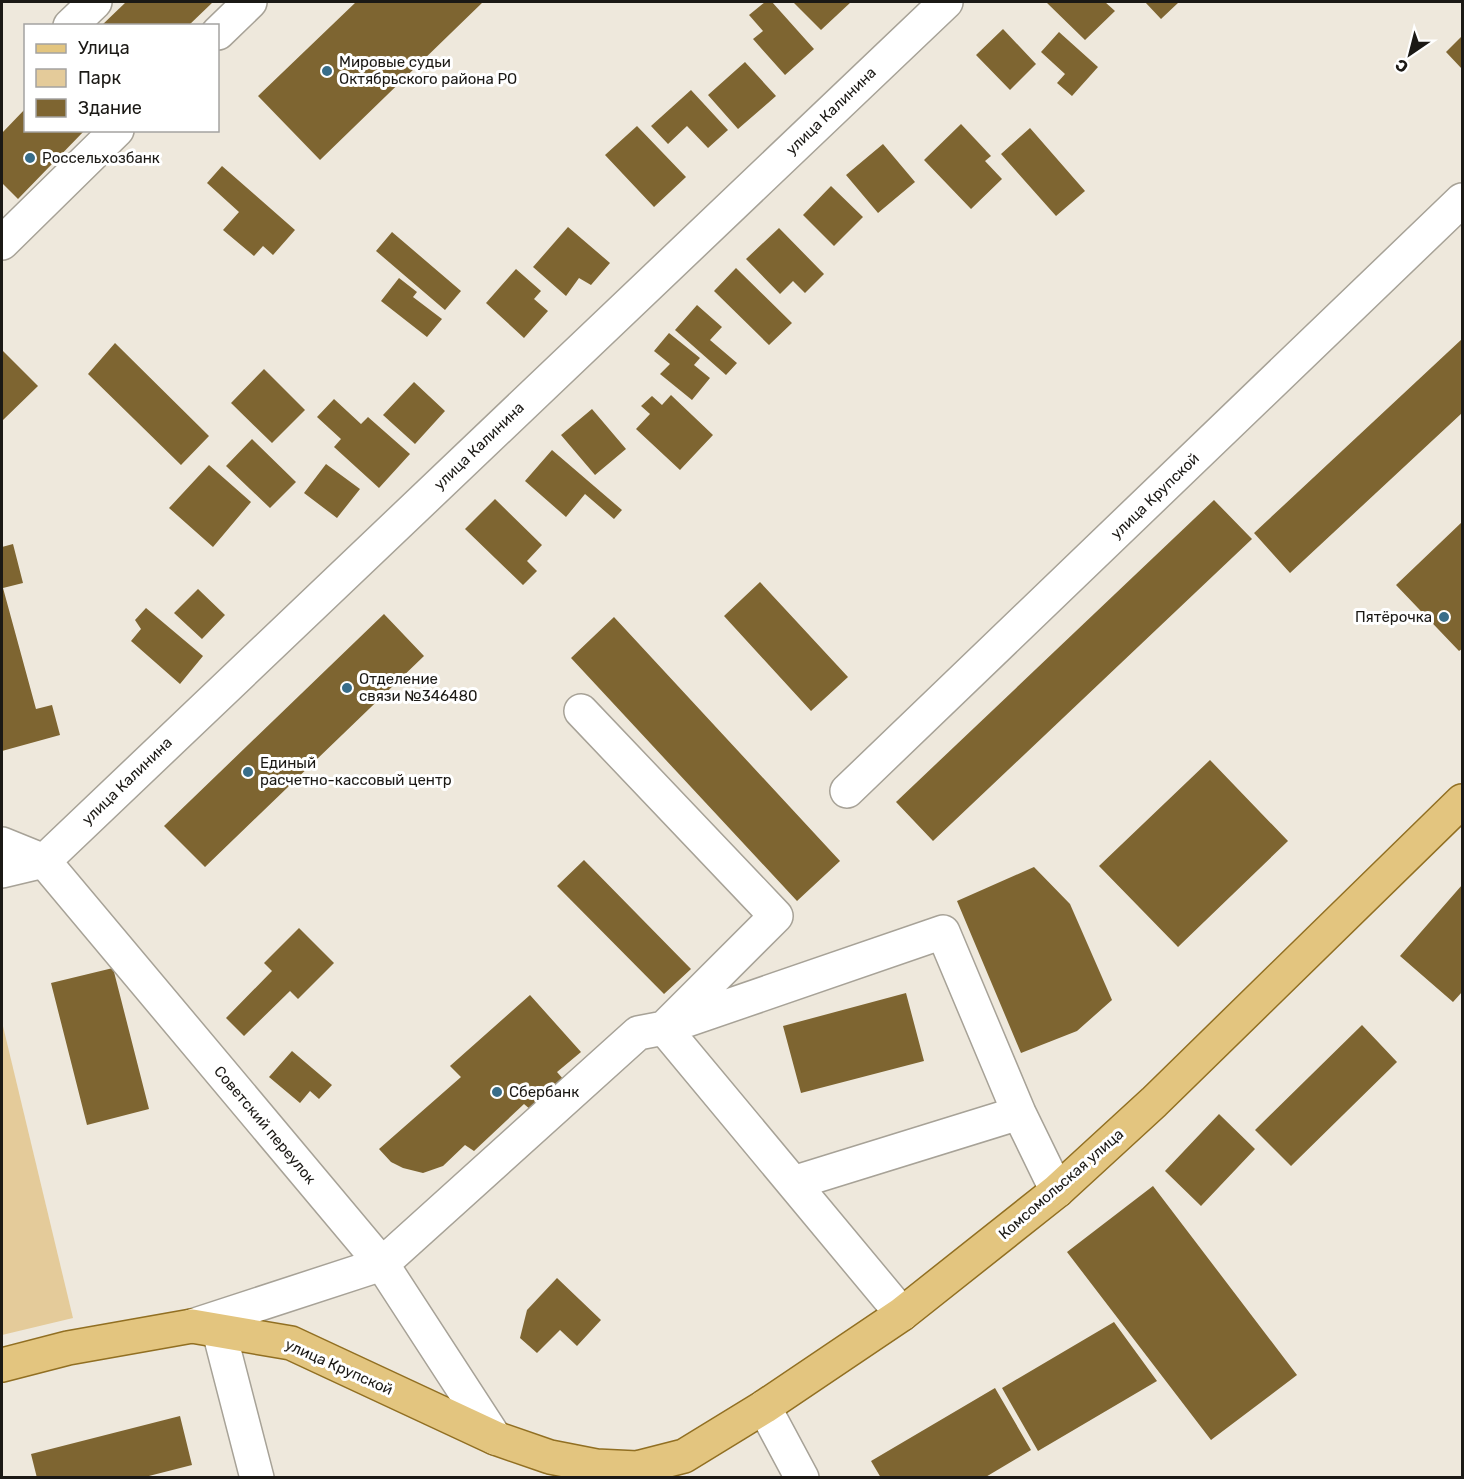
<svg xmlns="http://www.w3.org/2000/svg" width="1464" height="1479" viewBox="0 0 1464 1479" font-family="Rubik,sans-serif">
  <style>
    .green { fill: #e4cb9a }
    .building { fill: #7e6531 }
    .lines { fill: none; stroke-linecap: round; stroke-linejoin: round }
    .minor-casing { stroke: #a7a297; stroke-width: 36 }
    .major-casing { stroke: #916f22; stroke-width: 36 }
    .minor { stroke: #fff; stroke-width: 33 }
    .major { stroke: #e3c57f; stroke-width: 33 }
    .poi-dot { fill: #386d89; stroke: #fff; stroke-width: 2 }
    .labels { text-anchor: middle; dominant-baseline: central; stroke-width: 6; stroke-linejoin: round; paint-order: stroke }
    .poi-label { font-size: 15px; fill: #1b1915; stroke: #fff; text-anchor: start }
    .street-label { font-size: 15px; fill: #1b1915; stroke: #fff }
  </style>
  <rect width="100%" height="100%" fill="#eee8dc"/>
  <path class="green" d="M 2,1022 L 73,1318 L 2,1335 Z"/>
  <path class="building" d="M 126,2 L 213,2 L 188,26 L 101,26 Z
    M 356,2 L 483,2 L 320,160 L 258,96 Z
    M 765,2 L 772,2 L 814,49 L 785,75 L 753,39 L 763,31 L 749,15 Z
    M 793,2 L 851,2 L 821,30 Z
    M 1046,2 L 1105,2 L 1115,11 L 1085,40 Z
    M 1145,2 L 1179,2 L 1161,19 Z
    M 1003,29 L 1036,64 L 1010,90 L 976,55 Z
    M 1059,32 L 1098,67 L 1072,96 L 1057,83 L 1065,74 L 1041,52 Z
    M 1462,36 L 1462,69 L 1446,52 Z
    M 745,62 L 776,96 L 738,129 L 708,95 Z
    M 691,90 L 728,130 L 708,148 L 687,126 L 668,144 L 651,126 Z
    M 26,108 L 26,130 L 85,130 L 18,199 L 2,183 L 2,133 Z
    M 961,124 L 991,156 L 985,161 L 1002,179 L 971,209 L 924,160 Z
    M 637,126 L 686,177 L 654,207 L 605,155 Z
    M 1030,128 L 1085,191 L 1056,216 L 1001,154 Z
    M 883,144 L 915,182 L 878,213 L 846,175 Z
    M 222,166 L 295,230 L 273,255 L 263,246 L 254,256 L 223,230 L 239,212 L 207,183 Z
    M 831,186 L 863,217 L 834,246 L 803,215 Z
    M 568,227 L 610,263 L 591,285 L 579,278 L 566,296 L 533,267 Z
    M 779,228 L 824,274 L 805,293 L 793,281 L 780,294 L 746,259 Z
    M 392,232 L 461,291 L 445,310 L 376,251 Z
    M 736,268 L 792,323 L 769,345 L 714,291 Z
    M 516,269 L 541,291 L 534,299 L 548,311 L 524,338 L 486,303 Z
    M 399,278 L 417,292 L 413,297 L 442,319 L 427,337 L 381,301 Z
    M 697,305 L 722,327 L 710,340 L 737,363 L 726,375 L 675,330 Z
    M 669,333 L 700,358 L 694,365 L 710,378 L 692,400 L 660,374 L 670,364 L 654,351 Z
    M 1462,339 L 1462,413 L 1290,573 L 1254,533 Z
    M 115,343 L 209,436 L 181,465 L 88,374 Z
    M 2,350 L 38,386 L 2,421 Z
    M 264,369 L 305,410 L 272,443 L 231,403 Z
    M 414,382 L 445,411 L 415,444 L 383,415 Z
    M 671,395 L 713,435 L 680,470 L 636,429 L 650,414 L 641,406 L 652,396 L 662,405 Z
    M 334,399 L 361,424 L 368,417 L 410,454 L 379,488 L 334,447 L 341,439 L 317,417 Z
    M 592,409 L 626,449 L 595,475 L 561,435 Z
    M 252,439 L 296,482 L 270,508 L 226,466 Z
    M 552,450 L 622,510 L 614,519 L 585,494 L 566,517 L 525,481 Z
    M 326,464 L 360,489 L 337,518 L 304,493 Z
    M 209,465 L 251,502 L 213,547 L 169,508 Z
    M 495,499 L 542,545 L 527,561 L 537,571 L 523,585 L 465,529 Z
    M 1214,500 L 1252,539 L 933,841 L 896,802 Z
    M 1462,522 L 1462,649 L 1459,651 L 1396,585 Z
    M 13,544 L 23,583 L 3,588 L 36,709 L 52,705 L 60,735 L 2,751 L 2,547 Z
    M 760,582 L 848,677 L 811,711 L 724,616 Z
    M 198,589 L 225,615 L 202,639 L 174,613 Z
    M 146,608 L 203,656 L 180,684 L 131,641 L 141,629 L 135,620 Z
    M 384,614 L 424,656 L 205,867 L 164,826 Z
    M 614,617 L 840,861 L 797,901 L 571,658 Z
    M 1210,760 L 1288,841 L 1178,947 L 1099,866 Z
    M 584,860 L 691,969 L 664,994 L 557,886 Z
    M 1034,867 L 1070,904 L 1112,1000 L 1077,1031 L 1021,1053 L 957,901 Z
    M 1462,885 L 1462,992 L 1453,1002 L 1400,956 Z
    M 299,928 L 334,963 L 298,999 L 290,991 L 244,1036 L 226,1018 L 272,971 L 264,963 Z
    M 113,968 L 149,1109 L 87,1125 L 51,983 Z
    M 906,993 L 924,1061 L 801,1093 L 783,1026 Z
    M 530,995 L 581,1052 L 557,1072 L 564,1080 L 531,1110 L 524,1104 L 474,1151 L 465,1145 L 443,1166 L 423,1173 L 403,1168 L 391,1162 L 379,1149 L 461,1077 L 450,1066 Z
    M 1362,1025 L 1397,1062 L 1291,1166 L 1255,1130 Z
    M 292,1051 L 332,1085 L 319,1099 L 310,1091 L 300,1103 L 269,1077 Z
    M 1219,1114 L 1255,1149 L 1201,1206 L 1165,1171 Z
    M 1153,1186 L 1297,1375 L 1211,1440 L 1067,1252 Z
    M 557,1278 L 601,1320 L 577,1346 L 560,1330 L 537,1353 L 520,1338 L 527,1310 Z
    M 1114,1322 L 1157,1381 L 1038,1451 L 1002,1388 Z
    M 995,1388 L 1031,1450 L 984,1478 L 881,1478 L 871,1461 Z
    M 180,1416 L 192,1465 L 141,1478 L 37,1478 L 31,1454 Z"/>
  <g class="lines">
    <g class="minor-casing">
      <path id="minor" d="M 70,26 L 95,2
        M 218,33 L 250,2
        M 2,243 L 117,130
        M 581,711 L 776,916 L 664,1028 L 902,1314
        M 847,791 L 1462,200
        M 2,844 L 44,861 L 382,1264 L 495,1438
        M 2,871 L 44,861 L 946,2
        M 793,1183 L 1019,1113
        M 192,1326 L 382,1264 L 638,1033 L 664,1028 L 943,932 L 1019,1113 L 1057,1191
        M 219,1331 L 257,1478
        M 764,1407 L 802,1478"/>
    </g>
    <g class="major-casing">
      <path id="major" d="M 2,1365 L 68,1348 L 192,1326 L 291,1343 L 495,1438 L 550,1457 L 596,1466 L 637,1468 L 684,1456 L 764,1407 L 902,1314 L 1057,1191 L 1154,1102 L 1462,801"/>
    </g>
    <use href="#minor" class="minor"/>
    <use href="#major" class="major"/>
  </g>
  <g class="poi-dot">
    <circle cx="327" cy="71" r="6"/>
    <circle cx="30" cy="158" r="6"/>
    <circle cx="1444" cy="617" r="6"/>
    <circle cx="347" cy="688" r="6"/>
    <circle cx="248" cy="772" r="6"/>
    <circle cx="497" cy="1092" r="6"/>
  </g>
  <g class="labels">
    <g class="poi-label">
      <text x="339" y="62">Мировые судьи<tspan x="339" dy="17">Октябрьского района РО</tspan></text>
      <text x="42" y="158">Россельхозбанк</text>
      <text x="1432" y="617" text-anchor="end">Пятёрочка</text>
      <text x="359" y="679">Отделение<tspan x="359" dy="17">связи №346480</tspan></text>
      <text x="260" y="763">Единый<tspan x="260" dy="17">расчетно-кассовый центр</tspan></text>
      <text x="509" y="1092">Сбербанк</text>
    </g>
    <g class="street-label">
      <text transform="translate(831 111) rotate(-44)">улица Калинина</text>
      <text transform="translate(479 446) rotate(-44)">улица Калинина</text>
      <text transform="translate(1155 496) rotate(-44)">улица Крупской</text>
      <text transform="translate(127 781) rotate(-44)">улица Калинина</text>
      <text transform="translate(265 1125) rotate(50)">Советский переулок</text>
      <text transform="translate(1061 1184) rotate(-41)">Комсомольская улица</text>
      <text transform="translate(339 1367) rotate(24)">улица Крупской</text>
    </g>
  </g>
  <rect width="1464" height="1479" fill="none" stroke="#1b1915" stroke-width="6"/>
  <rect x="24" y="24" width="195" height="108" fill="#ffffff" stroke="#a4a3a1" stroke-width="1.5"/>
  <rect x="36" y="44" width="30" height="9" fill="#e3c57f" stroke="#a4a3a1" stroke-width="1.5"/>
  <text x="78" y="54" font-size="18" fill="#1b1915">Улица</text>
  <rect x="36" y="69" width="30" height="18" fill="#e4cb9a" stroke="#a4a3a1" stroke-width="1.5"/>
  <text x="78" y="84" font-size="18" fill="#1b1915">Парк</text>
  <rect x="36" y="99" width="30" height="18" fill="#7e6531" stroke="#a4a3a1" stroke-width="1.5"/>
  <text x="78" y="114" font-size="18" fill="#1b1915">Здание</text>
  <g transform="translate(1410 54) rotate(215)" stroke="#ffffff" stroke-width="4.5" paint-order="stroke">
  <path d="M0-4.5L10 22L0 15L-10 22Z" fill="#1b1915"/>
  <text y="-9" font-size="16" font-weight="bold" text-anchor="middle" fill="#1b1915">С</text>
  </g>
</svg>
